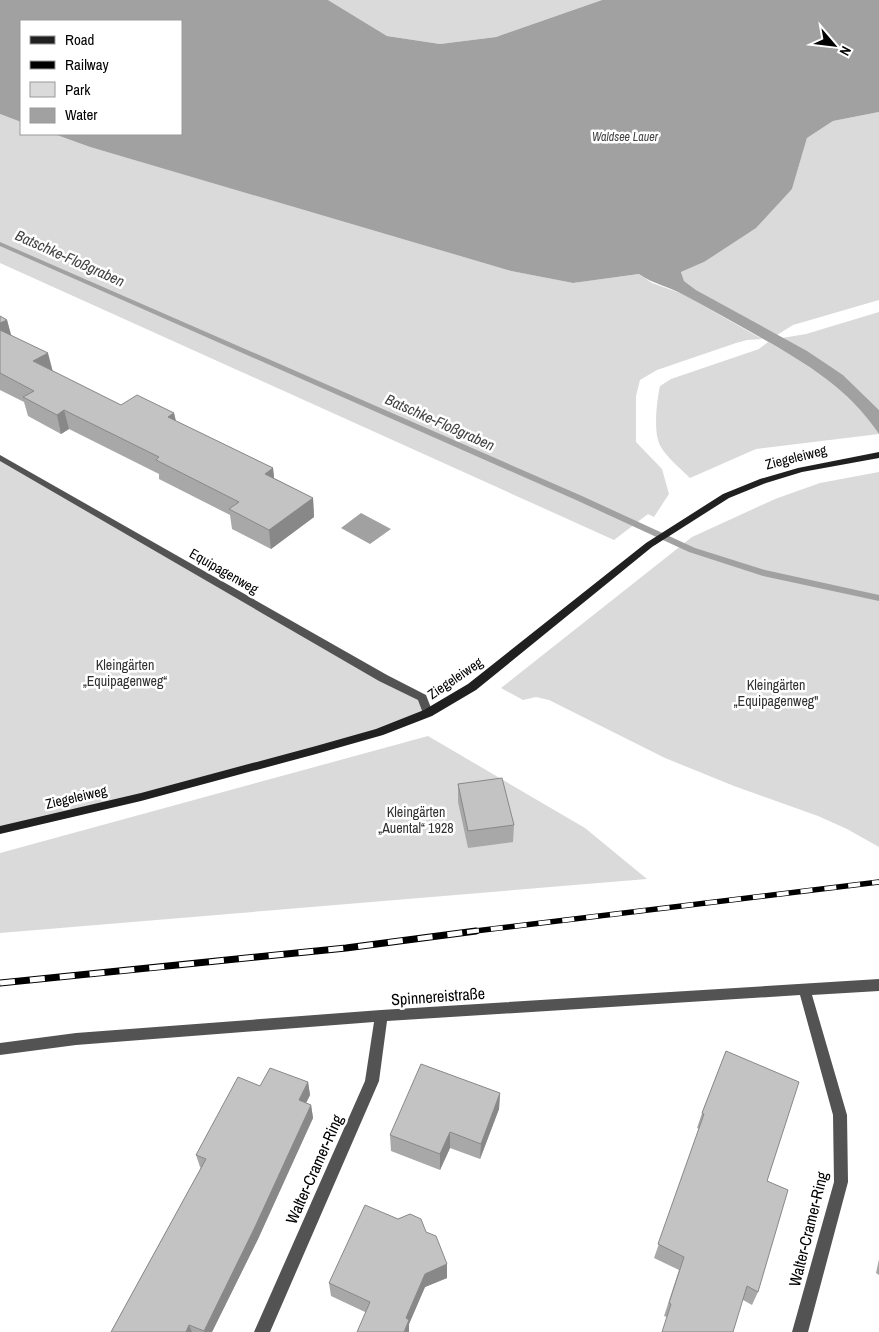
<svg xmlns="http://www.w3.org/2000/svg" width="879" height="1332" viewBox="0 0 879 1332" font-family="'Archivo Narrow',sans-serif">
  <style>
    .green { fill: #dadada }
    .water { fill: #a1a1a1 }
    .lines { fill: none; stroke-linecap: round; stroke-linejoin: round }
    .stream { fill: #a1a1a1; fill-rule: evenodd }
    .street { fill: #535353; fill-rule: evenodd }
    .secondary { fill: #202020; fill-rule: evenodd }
    .rail-far1-casing { stroke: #000; stroke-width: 5.5 }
    .rail-casing { stroke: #000; stroke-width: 7 }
    .rail-far1 { stroke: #fff; stroke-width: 4; stroke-dasharray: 12; stroke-linecap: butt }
    .rail { stroke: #fff; stroke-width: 5; stroke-dasharray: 15; stroke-linecap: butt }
    .wall { fill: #a8a8a8 }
    .shaded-wall { fill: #888 }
    .building { fill: #c3c3c3; stroke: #888 }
    .labels { text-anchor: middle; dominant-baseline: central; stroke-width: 5; stroke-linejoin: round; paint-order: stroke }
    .far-water-label { font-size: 12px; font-style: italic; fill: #424242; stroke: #fff }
    .street-label { font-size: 14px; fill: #000; stroke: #fff }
    .park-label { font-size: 14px; fill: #313131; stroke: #fff }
    .water-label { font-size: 15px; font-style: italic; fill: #424242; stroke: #fff }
    .near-street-label { font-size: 16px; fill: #000; stroke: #fff }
  </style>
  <rect width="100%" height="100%" fill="#fff"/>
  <path class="green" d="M 328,0 L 602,0 L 496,37 L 440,44 L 387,36 Z
    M 879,112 L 879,300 L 793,325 L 777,335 L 696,290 L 684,281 L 681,272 L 704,262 L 792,189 L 807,138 L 833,121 Z
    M 0,114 L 21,122 L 21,134 L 54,134 L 90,147 L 511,271 L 573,283 L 639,274 L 652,283 L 683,294 L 762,339 L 747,340 L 736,343 L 657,370 L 640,380 L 636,396 L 636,442 L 662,469 L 669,494 L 654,517 L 648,514 L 614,540 L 0,263 Z
    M 879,312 L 879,410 L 843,375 L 782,338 L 806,334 Z
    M 768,342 C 811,366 851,392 879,434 L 756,449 L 690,478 C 681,469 661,453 658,440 C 654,426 657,399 660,386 L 671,379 L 759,349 Z
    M 0,458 L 422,698 L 428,713 L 379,732 L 0,830 Z
    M 879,472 L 879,847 L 847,829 L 818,816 L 734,786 L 665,758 L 549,700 L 536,697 L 523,700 L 501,688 L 692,537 L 775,499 L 820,483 Z
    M 428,736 L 585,828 L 647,879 L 0,933 L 0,853 Z"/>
  <path class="water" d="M 0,0 L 328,0 L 387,36 L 440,44 L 496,37 L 602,0 L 879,0 L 879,112 L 833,121 L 807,138 L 792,189 L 756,228 L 704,262 L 681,272 L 684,281 L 696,290 L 807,351 L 843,375 L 879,410 L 879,434 C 846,385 800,360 751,332 C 729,320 707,307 684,295 C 668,286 655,285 639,274 L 573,283 L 511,271 L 90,147 L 54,134 L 181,134 L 181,21 L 21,21 L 21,122 L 0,114 Z
    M 361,513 L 391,529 L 370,544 L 341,528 Z"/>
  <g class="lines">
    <path class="stream" d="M 0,242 L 582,496 L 695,548 L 765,570 L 879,595 L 879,601 L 763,576 L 689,552 L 576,500 L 0,246 Z"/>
    <path class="street" d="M 0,455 L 387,675 L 426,695 L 433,713 L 432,716 L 424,716 L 418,700 L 379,681 L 0,461 Z
      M 879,979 L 879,991 L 812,995 L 847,1115 L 848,1182 L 808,1332 L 792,1332 L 834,1182 L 833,1115 L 800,995 L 387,1021 L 379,1081 L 270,1332 L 254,1332 L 365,1081 L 374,1022 L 76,1045 L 0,1055 L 0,1043 L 76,1033 L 381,1010 Z"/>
    <path class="secondary" d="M 879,452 L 879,458 L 802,472 L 766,483 L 729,498 L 652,547 L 476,690 L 432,716 L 383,735 L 316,754 L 141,801 L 0,834 L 0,826 L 141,793 L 316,746 L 376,729 L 424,710 L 468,684 L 646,543 L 723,494 L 760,479 L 798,468 Z"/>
    <g class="rail-far1-casing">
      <path id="rail-far1" d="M 467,932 L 879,882"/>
    </g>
    <g class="rail-casing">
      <path id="rail" d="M 0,983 L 346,948 L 476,931"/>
    </g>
    <use href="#rail-far1" class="rail-far1"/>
    <use href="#rail" class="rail"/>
  </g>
  <path class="wall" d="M 0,316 L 7,320 L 11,336 L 52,371 L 121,405 L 174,413 L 176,421 L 273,468 L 274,478 L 313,498 L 314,517 L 271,549 L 232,529 L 230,515 L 159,479 L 159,474 L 69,429 L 61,434 L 28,416 L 24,402 L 0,390 Z
    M 458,784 L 514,825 L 513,842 L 468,848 L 458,802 Z
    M 726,1051 L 767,1181 L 758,1292 L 752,1305 L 743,1300 L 667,1317 L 664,1316 L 679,1270 L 654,1258 L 699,1129 L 697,1128 L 702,1113 Z
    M 308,1082 L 310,1095 L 306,1103 L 311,1105 L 313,1118 L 258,1239 L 212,1332 L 111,1332 L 201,1168 L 200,1167 L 196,1155 L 260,1086 Z
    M 500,1093 L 499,1109 L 480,1159 L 450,1148 L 440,1170 L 391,1151 L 390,1135 Z
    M 426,1232 L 447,1264 L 447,1278 L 425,1287 L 409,1324 L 365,1312 L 331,1296 L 329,1283 Z
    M 879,1259 L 879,1275 L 876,1273 Z"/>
  <path class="shaded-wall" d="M 7,320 L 12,338 L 0,344 L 0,323 Z
    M 48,353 L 53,372 L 33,361 Z
    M 64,410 L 69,429 L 61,434 L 57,415 Z
    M 174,413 L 178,432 L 168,417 Z
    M 273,468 L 275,487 L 265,474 Z
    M 313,498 L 314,517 L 271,549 L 269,530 Z
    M 308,1082 L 310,1095 L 301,1113 L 299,1100 Z
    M 500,1093 L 499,1109 L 480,1159 L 481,1144 Z
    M 311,1105 L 313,1118 L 258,1239 L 212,1332 L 204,1332 Z
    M 450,1132 L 450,1148 L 440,1170 L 440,1154 Z
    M 447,1264 L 447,1278 L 425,1287 L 409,1324 L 409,1332 L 404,1332 L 406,1318 L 425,1274 Z
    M 189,1325 L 192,1332 L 186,1332 Z"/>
  <path class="building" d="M 0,316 L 7,320 L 0,323 Z
    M 0,330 L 48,353 L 33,361 L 121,405 L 137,395 L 174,413 L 168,417 L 273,468 L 265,474 L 313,498 L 269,530 L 229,509 L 239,502 L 156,460 L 159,457 L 64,410 L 57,415 L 23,397 L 34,391 L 0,373 Z
    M 502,778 L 514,825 L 468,831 L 458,784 Z
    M 726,1051 L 799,1082 L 767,1181 L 788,1190 L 758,1292 L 747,1286 L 733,1332 L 662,1332 L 671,1304 L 669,1303 L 684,1257 L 658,1244 L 704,1114 L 702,1113 Z
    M 421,1064 L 500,1093 L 481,1144 L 450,1132 L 440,1154 L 390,1135 Z
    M 270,1068 L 308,1082 L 299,1100 L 311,1105 L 255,1227 L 204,1331 L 189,1325 L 186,1332 L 111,1332 L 206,1159 L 196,1155 L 238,1077 L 260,1086 Z
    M 365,1205 L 398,1219 L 410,1214 L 421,1219 L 426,1232 L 436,1236 L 447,1264 L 425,1274 L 406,1318 L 409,1320 L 404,1332 L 357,1332 L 370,1302 L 329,1283 Z"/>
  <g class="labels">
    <g class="far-water-label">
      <text x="625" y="137">Waldsee Lauer</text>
    </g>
    <g class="street-label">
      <text transform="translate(796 457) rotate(-14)">Ziegeleiweg</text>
      <text transform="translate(224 571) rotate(30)">Equipagenweg</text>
      <text transform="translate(455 678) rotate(-34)">Ziegeleiweg</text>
      <text transform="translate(76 797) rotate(-13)">Ziegeleiweg</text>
    </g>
    <g class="park-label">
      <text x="125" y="665">Kleingärten<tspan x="125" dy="16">„Equipagenweg“</tspan></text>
      <text x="776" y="685">Kleingärten<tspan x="776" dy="16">„Equipagenweg"</tspan></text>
      <text x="416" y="812">Kleingärten<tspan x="416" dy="16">„Auental“ 1928</tspan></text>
    </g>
    <g class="water-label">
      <text transform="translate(70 258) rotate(24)">Batschke‐Floßgraben</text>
      <text transform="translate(440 422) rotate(24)">Batschke‐Floßgraben</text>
    </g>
    <g class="near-street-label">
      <text transform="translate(438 996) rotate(-4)">Spinnereistraße</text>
      <text transform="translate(314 1169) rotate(-66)">Walter-Cramer-Ring</text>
      <text transform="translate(808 1229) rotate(-76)">Walter-Cramer-Ring</text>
    </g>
  </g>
  <rect x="20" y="20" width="162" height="115" fill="#ffffff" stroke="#999999"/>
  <rect x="30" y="36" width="25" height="8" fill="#202020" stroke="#999999"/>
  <text x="65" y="45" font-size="15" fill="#000000">Road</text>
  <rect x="30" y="61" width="25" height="8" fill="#000000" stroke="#999999"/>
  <text x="65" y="70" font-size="15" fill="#000000">Railway</text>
  <rect x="30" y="82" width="25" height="15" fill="#dadada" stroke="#999999"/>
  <text x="65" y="95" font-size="15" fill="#000000">Park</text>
  <rect x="30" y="108" width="25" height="15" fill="#a1a1a1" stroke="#999999"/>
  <text x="65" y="120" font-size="15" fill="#000000">Water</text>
  <g transform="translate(834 45) rotate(118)" stroke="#ffffff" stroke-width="4" paint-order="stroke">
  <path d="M0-4L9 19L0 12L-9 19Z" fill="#000000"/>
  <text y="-8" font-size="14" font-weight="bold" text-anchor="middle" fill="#000000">N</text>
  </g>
</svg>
